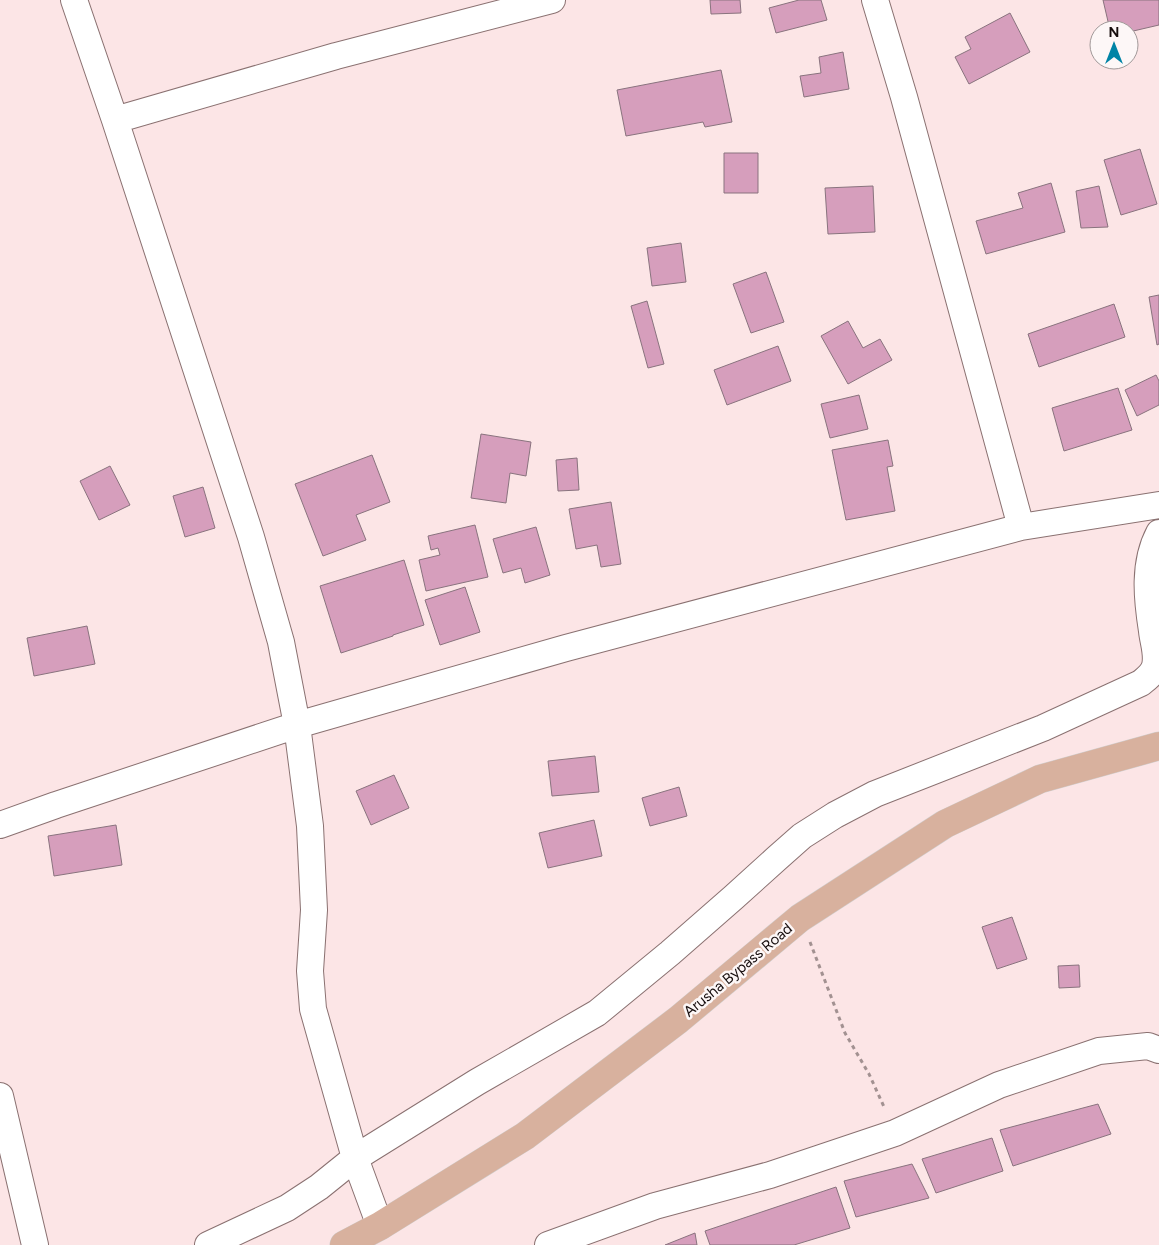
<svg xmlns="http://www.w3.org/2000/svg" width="1159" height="1245" viewBox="0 0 1159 1245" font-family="Figtree,sans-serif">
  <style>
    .building { fill: #d69ebc; stroke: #89737e }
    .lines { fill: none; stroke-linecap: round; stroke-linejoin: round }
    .street-casing { stroke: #8a7171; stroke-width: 28 }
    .primary-casing { stroke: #d0cfcf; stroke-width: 29 }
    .path { stroke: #a29191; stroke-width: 3; stroke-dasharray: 4 4; stroke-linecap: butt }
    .street { stroke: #fff; stroke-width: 26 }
    .primary { stroke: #d8b19e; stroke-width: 28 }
    .labels { text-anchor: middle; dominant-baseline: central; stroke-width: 5; stroke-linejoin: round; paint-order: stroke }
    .street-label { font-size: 15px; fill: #160d0d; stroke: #fdf7f7 }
  </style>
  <rect width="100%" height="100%" fill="#fce5e6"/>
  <path class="building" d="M 710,0 L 740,0 L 741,13 L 711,14 Z
    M 799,0 L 821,0 L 827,20 L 776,33 L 769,8 Z
    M 1103,0 L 1159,0 L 1159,25 L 1129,32 L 1129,30 L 1110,30 Z
    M 1010,13 L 1030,52 L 969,84 L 955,57 L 971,49 L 965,37 Z
    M 843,52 L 849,89 L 804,97 L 800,76 L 821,73 L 819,57 Z
    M 721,70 L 732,122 L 705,127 L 703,122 L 626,136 L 617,90 Z
    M 1140,149 L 1157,204 L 1121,215 L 1104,160 Z
    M 724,153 L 758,153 L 758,193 L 724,193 Z
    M 1051,183 L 1065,232 L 986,254 L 976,221 L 1023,208 L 1018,193 Z
    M 873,186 L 875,232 L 828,234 L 825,188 Z
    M 1099,186 L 1108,227 L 1081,228 L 1076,191 Z
    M 681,243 L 686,282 L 652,286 L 647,248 Z
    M 766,272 L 784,322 L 751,333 L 733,284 Z
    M 1159,295 L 1159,344 L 1157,345 L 1149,297 Z
    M 647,301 L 664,364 L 648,368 L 631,306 Z
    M 1114,304 L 1125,337 L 1039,367 L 1028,334 Z
    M 848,321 L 863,348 L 880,339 L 892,360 L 848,384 L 821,336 Z
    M 778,346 L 791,381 L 727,405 L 714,370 Z
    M 1156,375 L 1159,381 L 1159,405 L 1137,416 L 1125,390 Z
    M 1118,388 L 1132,430 L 1064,451 L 1052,408 Z
    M 859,395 L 868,429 L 830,438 L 821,404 Z
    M 481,434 L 531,442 L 526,476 L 510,473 L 506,503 L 471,498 Z
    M 888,440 L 893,466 L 887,467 L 895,511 L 846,520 L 832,450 Z
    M 372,455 L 390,502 L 356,515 L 366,540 L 323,556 L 295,484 Z
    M 577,458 L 579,490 L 558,491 L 556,460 Z
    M 110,466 L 130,505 L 99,520 L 80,481 Z
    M 203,487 L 215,528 L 185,537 L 173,496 Z
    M 611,502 L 621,564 L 601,567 L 597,545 L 576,549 L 569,509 Z
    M 475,525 L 488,577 L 426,591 L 419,560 L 440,555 L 438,548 L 431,550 L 428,536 Z
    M 536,527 L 550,575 L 525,583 L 521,568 L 503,573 L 493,539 Z
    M 404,560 L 424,625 L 393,635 L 393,636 L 341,653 L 320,586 Z
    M 465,587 L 480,632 L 440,645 L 425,600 Z
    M 87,626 L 95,664 L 34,676 L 27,638 Z
    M 595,756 L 599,792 L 552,796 L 548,761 Z
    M 394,775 L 409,808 L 371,825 L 356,791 Z
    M 679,787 L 687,816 L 650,826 L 642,798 Z
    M 594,820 L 602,856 L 548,868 L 539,833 Z
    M 116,825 L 122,865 L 54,876 L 48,836 Z
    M 1012,917 L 1027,959 L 997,969 L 982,927 Z
    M 1079,965 L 1080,987 L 1059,988 L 1058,966 Z
    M 1098,1104 L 1111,1134 L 1013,1166 L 1000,1130 Z
    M 992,1138 L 1003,1171 L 936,1193 L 922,1159 Z
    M 912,1164 L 929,1198 L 856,1217 L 844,1181 Z
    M 836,1187 L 850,1228 L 794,1245 L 710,1245 L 705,1231 Z
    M 695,1233 L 697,1245 L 665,1245 Z"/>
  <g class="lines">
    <g class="street-casing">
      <path id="street" d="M 74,0 L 115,120 L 251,537 L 281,642 L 297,725 L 310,826 L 314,910 L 310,971 L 313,1009 L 355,1158 L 380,1226
        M 875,0 L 904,97 L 1021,527
        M 115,120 L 336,56 L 552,0
        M 0,825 L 56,805 L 297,725 L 566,648 L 1021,527 L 1159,505
        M 0,1096 L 35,1245
        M 208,1245 L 287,1208 L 319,1187 L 355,1158 L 477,1082 L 597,1013 L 670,953 L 734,897 L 776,859 L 802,836 L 835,815 L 875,794 L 1043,728 L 1141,683 C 1147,678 1153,674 1155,666 C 1158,654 1153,642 1152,631 C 1147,599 1143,563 1159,533
        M 548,1245 L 655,1206 L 770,1175 L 895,1133 L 999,1085 L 1099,1051 L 1148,1046 L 1159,1050"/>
    </g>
    <g class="primary-casing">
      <path id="primary" d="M 344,1245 L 380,1226 L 525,1136 L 678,1020 L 800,918 L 945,824 L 1040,779 L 1159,746"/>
    </g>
    <path class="path" d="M 810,942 L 845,1033 L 869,1074 L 885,1109"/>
    <use href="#street" class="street"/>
    <use href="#primary" class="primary"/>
  </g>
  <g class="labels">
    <g class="street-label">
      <text transform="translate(738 970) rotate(-40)">Arusha Bypass Road</text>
    </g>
  </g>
  <g transform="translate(1114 45)"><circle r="24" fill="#fdf7f7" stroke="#a19999"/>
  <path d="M0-4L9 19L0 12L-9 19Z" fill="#0084a6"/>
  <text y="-8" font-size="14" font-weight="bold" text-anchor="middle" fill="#160d0d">N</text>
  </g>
</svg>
